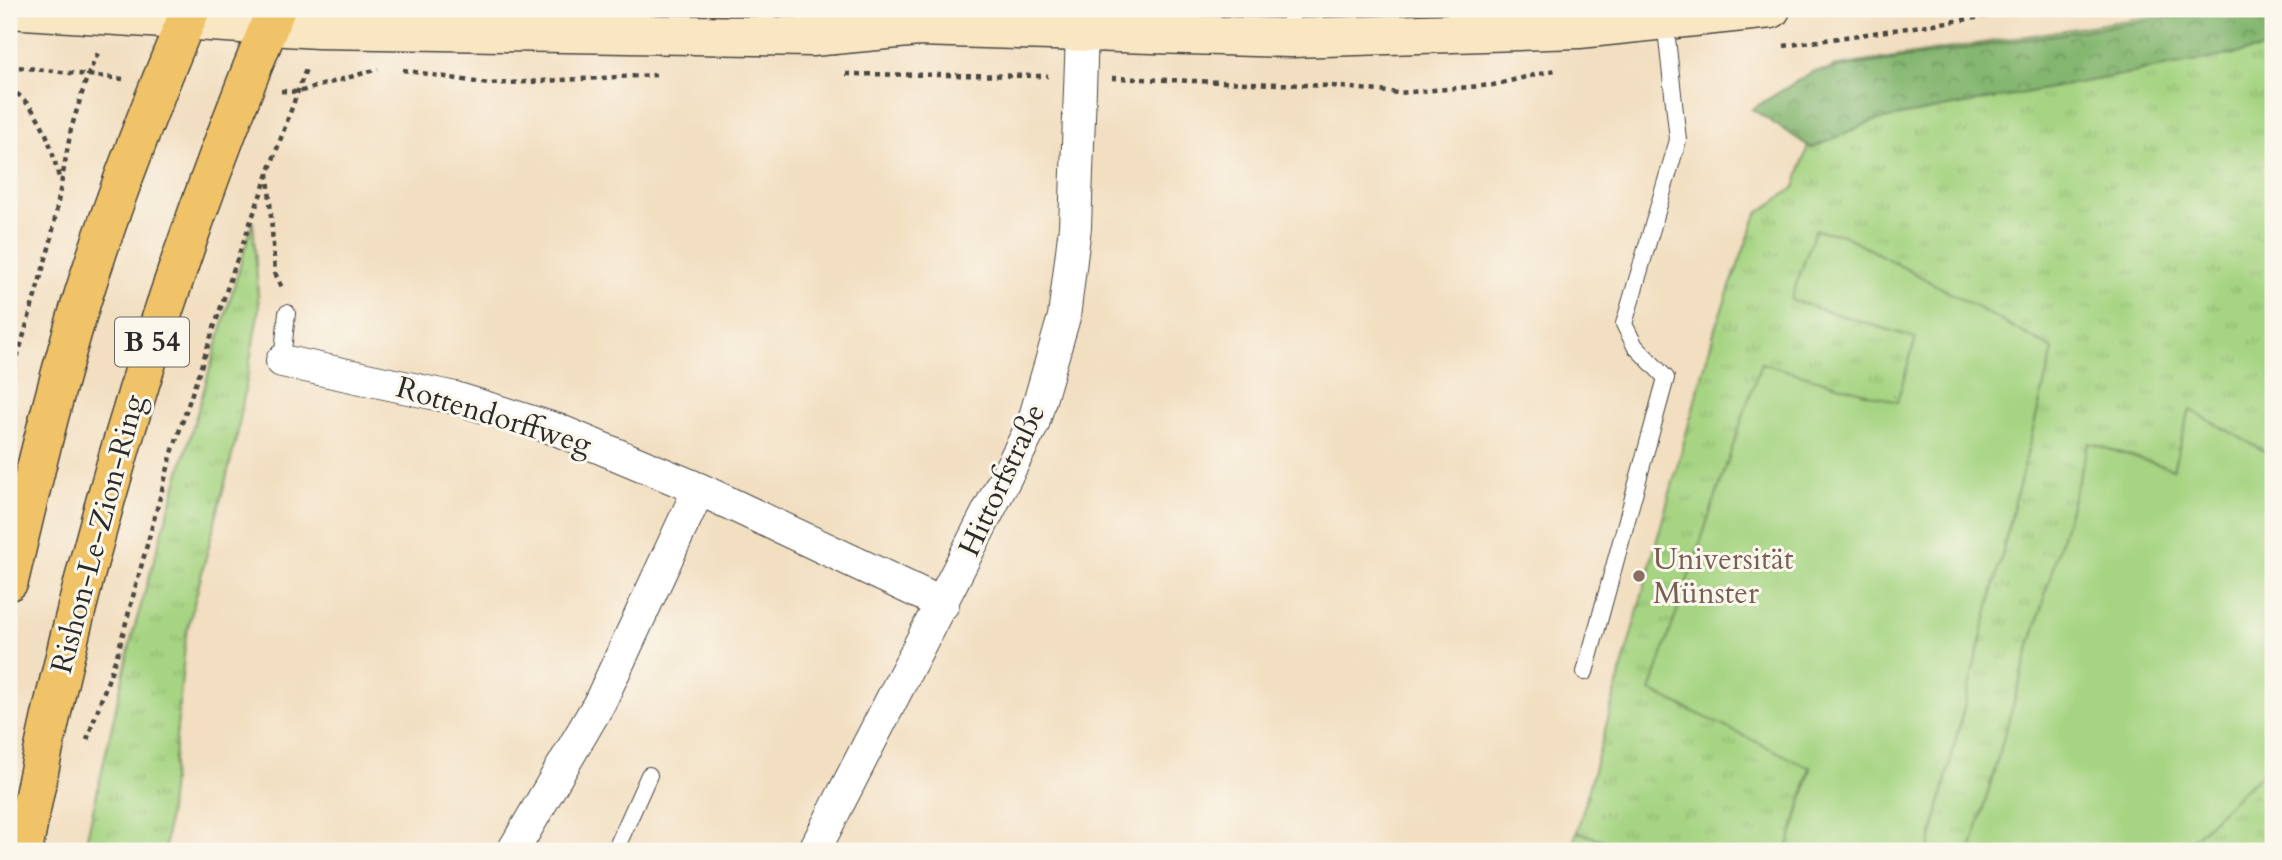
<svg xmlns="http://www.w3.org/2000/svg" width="2282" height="860" viewBox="0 0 2282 860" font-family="Cardo,serif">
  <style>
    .grass { fill: url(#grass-tufts); stroke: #688056; stroke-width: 2 }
    .forest { fill: url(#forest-crowns); stroke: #58704e; stroke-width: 2 }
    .garden { fill: #a6d482; stroke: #688056; stroke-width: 2 }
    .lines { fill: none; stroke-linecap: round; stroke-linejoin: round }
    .service-casing { stroke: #494641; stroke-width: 18 }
    .minor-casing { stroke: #494641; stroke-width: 34 }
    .secondary-casing { stroke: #494641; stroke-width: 41 }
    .primary-casing { stroke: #494641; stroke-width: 41 }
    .path { stroke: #494641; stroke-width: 4.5; stroke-dasharray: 5 5; stroke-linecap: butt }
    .service { stroke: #fff; stroke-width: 16 }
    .minor { stroke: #fff; stroke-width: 32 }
    .secondary { stroke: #f9e7c3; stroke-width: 38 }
    .primary { stroke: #f0c369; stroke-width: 38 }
    .education-dot { fill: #8d6e63; stroke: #fbf7ec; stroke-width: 2.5 }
    .labels { text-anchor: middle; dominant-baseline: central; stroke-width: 6; stroke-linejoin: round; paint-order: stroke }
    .shield { fill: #fbf7ec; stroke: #696865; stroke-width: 2 }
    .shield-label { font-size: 28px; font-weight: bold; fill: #2b2b2b }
    .street-label { font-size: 30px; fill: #2b2b2b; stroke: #fbf7ec }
    .education-label { font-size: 30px; fill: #785e54; stroke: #fbf7ec; text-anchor: start }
  </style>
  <defs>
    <pattern id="grass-tufts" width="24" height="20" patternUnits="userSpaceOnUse" patternTransform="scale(1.75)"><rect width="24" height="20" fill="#a6d482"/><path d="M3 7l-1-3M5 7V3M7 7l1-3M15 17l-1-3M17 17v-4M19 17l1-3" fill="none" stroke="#8fb670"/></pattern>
    <pattern id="forest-crowns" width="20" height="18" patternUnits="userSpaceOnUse" patternTransform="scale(1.75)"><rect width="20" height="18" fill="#84b670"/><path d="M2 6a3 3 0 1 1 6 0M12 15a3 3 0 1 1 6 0" fill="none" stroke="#6c945c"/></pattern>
  </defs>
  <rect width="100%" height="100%" fill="#fbf7ec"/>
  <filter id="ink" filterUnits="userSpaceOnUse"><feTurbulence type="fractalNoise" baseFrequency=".0143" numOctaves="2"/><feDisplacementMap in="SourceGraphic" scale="14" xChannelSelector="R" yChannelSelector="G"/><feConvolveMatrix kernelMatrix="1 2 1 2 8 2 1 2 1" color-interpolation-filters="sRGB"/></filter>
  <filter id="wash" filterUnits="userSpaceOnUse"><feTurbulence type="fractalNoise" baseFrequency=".00686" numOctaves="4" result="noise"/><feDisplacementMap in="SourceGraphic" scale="28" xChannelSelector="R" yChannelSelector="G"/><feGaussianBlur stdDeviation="1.57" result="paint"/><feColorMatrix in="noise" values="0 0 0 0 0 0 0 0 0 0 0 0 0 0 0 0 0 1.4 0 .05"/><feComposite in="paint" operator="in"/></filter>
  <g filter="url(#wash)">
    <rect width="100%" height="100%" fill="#f2dec0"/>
    <path class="grass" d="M 393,9 L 506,9 L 502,14 L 393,15 Z
      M 2197,9 L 2273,9 L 2273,456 L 2190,410 L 2173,469 L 2089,443 L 1971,851 L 1928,851 L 2053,349 L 1816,230 L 1791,300 L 1916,338 C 1866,507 1836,682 1787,851 L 1636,851 L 1577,832 L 1716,325 L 1757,214 L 1795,187 L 1832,67 Z
      M 253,221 L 259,308 L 237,436 L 186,635 L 165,851 L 84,851 L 132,636 Z
      M 2273,766 L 2273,851 L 2181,851 L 2245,788 Z"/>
    <path class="forest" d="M 2224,9 L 2273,9 L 2273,47 L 1873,121 L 1812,148 L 1752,109 L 1812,72 Z"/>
    <path class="garden" d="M 1815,230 L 1844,235 L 2053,349 L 1928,851 L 1787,851 L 1811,768 L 1650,691 L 1761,363 L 1897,402 L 1916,338 L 1791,300 Z
      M 2190,410 L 2273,456 L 2273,766 L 2245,788 L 2181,851 L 1971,851 L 2089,443 L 2173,469 Z
      M 1577,832 L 1636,851 L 1570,851 Z"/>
  </g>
  <g filter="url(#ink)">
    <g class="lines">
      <g class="service-casing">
        <path id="service" d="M 1291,9 L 1291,38
          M 282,361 L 287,313
          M 1585,672 L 1666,378 L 1635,346 L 1624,324 L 1678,140 L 1665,20
          M 615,851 L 649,775"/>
      </g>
      <g class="minor-casing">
        <path id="minor" d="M 282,361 L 455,398 L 558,430 L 699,489 L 943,604
          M 513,851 L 600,702 L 699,489
          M 814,851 L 1033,424 L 1064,317 L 1075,227 L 1082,34"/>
      </g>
      <g class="secondary-casing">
        <path id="secondary" d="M 9,9 L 318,29 L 812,37 L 919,27 L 1291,38 L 1579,29 L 1771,9"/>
      </g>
      <g class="primary-casing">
        <path id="primary" d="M 9,581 C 31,488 53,395 81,303 C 112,203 150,105 191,9
          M 23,851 C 78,561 163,282 276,9"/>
      </g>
      <path class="path" d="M 1784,46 L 2037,9
        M 9,66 L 123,79
        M 403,70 L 488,84 L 656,75
        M 846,74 L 1048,76
        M 1112,78 L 1332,86 L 1399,93 L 1493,85 L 1559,69
        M 9,87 C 43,113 49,138 59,178
        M 281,91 L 298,92 L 378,69
        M 268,173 L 275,273 L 282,288
        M 9,386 L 51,241 L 71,129 L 87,77 L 99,51
        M 87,740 L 118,652 L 172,453 L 235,265 L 307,66"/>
      <use href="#service" class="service"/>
      <use href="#minor" class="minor"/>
      <use href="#secondary" class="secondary"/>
      <use href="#primary" class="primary"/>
    </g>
  </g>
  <circle class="education-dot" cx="1639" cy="576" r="7"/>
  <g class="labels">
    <rect class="shield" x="115" y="317.5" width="74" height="49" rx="5"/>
    <g class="shield-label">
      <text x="152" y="342">B 54</text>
    </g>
    <g class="street-label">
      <text transform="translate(494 416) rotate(17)">Rottendorffweg</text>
      <text transform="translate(1002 480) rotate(-65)">Hittorfstraße</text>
      <text transform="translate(98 534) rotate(-75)">Rishon-Le-Zion-Ring</text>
    </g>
    <g class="education-label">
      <text x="1653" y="559">Universität<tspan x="1653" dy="34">Münster</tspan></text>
    </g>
  </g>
  <rect width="2282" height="860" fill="none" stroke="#fbf7ec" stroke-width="35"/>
</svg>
